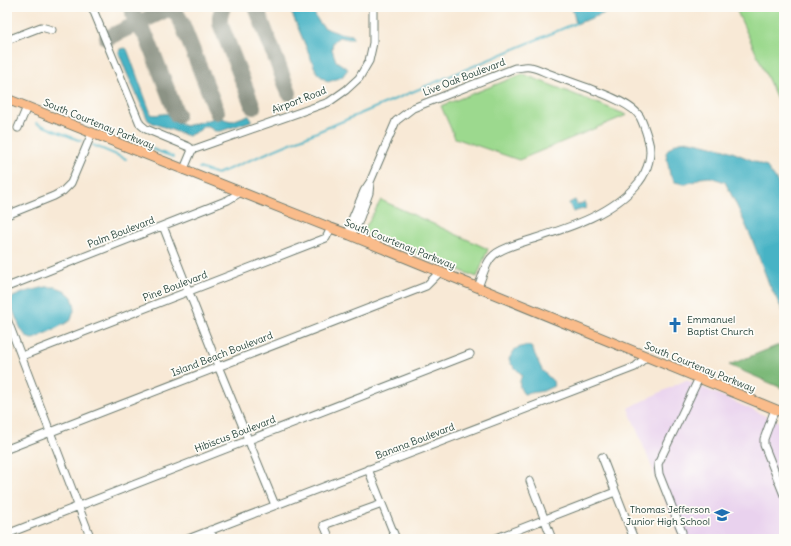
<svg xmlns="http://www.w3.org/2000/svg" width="791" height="546" viewBox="0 0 791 546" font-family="Delius,sans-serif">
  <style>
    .built { fill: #e9d2ee }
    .green { fill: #9cd98e; stroke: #5e8b61 }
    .forest { fill: #7db979; stroke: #4e7b56 }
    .water { fill: #47b3c5; stroke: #33787c }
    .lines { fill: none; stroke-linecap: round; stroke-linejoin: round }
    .stream { stroke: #47b3c5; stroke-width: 2 }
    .taxiway { stroke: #8c9385; stroke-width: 16 }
    .minor-casing { stroke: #6b796d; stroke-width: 9 }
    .major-casing { stroke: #6b796d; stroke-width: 11 }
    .minor { stroke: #fff; stroke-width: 7 }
    .major { stroke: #fabc8b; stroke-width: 9 }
    .labels { text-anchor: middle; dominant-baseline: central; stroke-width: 3.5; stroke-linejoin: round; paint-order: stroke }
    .street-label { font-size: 10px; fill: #1f3d34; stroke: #fdfcf7 }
    .poi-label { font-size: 10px; fill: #1f3d34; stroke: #fdfcf7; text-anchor: start }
  </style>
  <rect width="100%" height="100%" fill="#fdfcf7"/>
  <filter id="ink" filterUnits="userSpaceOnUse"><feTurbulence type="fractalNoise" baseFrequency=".025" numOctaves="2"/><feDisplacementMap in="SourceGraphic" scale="8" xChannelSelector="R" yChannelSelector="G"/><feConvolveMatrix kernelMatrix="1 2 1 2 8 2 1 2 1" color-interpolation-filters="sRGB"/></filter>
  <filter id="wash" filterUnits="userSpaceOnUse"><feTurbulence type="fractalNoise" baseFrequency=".012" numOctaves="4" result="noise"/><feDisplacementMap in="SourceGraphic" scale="16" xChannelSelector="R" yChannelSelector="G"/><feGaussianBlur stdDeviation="0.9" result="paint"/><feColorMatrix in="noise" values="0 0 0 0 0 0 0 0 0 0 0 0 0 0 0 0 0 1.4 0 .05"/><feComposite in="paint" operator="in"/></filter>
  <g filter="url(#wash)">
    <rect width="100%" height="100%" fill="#f8e9d6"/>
    <path class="built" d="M 686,380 L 784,424 L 784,539 L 681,539 L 628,408 Z"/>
    <path class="green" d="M 735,7 L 784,7 L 784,114 Z
      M 523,74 L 627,115 L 519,160 L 455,138 L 441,106 Z
      M 381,200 L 488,249 L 477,277 L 362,233 Z"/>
    <path class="forest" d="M 784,343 L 784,389 L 729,365 Z"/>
    <path class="water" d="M 292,7 L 312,7 C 314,12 316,18 319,22 C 324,31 343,34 352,35 L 353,39 L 348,39 L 339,37 L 333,42 L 332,49 L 336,61 L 348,69 L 342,77 L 328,82 L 317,73 L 291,11 Z
      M 572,7 L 621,7 L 576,24 Z
      M 125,48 L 127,49 L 151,114 C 157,116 162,113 168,114 L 171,119 L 185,126 L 219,117 L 227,120 L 232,121 L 246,116 L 249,116 L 251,119 L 251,121 L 221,131 L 215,131 L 207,126 L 202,127 L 200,130 L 188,136 L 153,123 L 148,120 L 126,71 L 119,53 L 121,49 Z
      M 690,141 L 725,149 L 766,166 L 777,181 L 784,199 L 784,313 L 769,284 L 752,239 L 737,206 L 725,182 L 710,177 L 700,178 L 693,182 L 684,184 L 675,182 L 670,175 L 666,153 C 674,142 677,142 690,141 Z
      M 575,200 L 577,205 L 585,202 L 586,208 L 573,212 L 569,203 Z
      M 46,287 L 56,287 L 64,290 L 72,297 L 75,307 L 71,320 C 63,325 55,329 46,333 C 42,335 37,339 32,339 C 21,338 14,311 10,302 L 13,297 L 25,292 Z
      M 524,346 L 529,346 L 532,348 L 542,370 L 553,381 L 554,386 L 543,391 L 524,394 C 518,387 519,383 522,375 L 511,364 L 509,359 L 515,349 Z"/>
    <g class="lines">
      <path class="stream" d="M 7,112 L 9,113
        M 36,123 L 81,141
        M 129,140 L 173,157
        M 93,145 L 126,159
        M 199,168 L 217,174 L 576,23"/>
      <path class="taxiway" d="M 132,7 C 133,12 134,18 136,23 C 140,29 145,33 148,40 L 177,115
        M 167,7 L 176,13 L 181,21 L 217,112
        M 223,7 L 220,16 L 220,23 L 253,107
        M 256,7 L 289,93
        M 107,38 L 172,7"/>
    </g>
  </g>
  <g filter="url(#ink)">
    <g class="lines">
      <g class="minor-casing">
        <path id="minor" d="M 92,7 L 140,124 L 146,129 L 189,147 L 192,150
          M 7,41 L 10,39 L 41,27 L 52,30
          M 18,128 L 27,107
          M 184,169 L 192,150 L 329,102 L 346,90 L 359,78 L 369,61 L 373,43 L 373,7
          M 7,215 L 54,196 L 63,191 L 71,183 L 92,133
          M 163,226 L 218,366 L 275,505
          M 350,235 L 350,224 L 364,191 L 370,182 L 396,121 L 413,108 L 515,68 C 519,68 525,66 530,67 C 537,68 544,72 550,74 C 565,80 580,85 596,91 C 607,95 634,106 640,117 C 643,123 646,132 648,139 C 653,154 648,170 639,182 C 613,214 571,227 533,239 C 521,243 503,247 494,255 C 486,261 482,278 478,287
          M 350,235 L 357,226 L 369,193 L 370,183
          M 7,287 L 228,200 L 241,192
          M 7,319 L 91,539
          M 22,356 L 326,238 L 331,228
          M 775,409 L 764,439 L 764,445 L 784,495
          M 7,449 L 426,286 L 440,272
          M 602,457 L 634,539
          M 368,469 L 396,539
          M 530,481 L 552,539
          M 210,530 L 214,539
          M 682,532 L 659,474 L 658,464 L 699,378
          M 7,534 L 470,354
          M 188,539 L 635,367 L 646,357
          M 330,539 L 324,525 L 382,504
          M 494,539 L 615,492"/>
      </g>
      <g class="major-casing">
        <path id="major" d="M 7,99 L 331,228 L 350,235 L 699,378 L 784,413"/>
      </g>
      <use href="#minor" class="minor"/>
      <use href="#major" class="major"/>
    </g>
  </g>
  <defs>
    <g id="church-bare" transform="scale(1.2)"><path d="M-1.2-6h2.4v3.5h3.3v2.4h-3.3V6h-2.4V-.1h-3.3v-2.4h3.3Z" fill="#1f6fb2" stroke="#fdfcf7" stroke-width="2.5" paint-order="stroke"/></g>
    <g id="school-bare" transform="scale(1.2)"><path d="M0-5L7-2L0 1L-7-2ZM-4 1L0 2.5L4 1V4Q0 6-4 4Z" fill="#1f6fb2" stroke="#fdfcf7" stroke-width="2.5" paint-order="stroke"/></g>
  </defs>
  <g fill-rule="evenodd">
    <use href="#church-bare" x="675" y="325"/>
    <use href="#school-bare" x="722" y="515"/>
  </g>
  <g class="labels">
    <g class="street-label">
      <text transform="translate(464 77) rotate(-21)">Live Oak Boulevard</text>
      <text transform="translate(299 100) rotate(-21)">Airport Road</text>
      <text transform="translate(99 124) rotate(22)">South Courtenay Parkway</text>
      <text transform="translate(121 232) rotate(-21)">Palm Boulevard</text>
      <text transform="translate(400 244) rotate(22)">South Courtenay Parkway</text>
      <text transform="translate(175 286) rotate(-21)">Pine Boulevard</text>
      <text transform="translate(222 354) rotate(-21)">Island Beach Boulevard</text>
      <text transform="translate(700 367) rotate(22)">South Courtenay Parkway</text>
      <text transform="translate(235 434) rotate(-21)">Hibiscus Boulevard</text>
      <text transform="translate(415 441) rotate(-21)">Banana Boulevard</text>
    </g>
    <g class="poi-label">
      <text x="687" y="319">Emmanuel<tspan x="687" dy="12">Baptist Church</tspan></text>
      <text x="710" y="509" text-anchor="end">Thomas Jefferson<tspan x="710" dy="12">Junior High School</tspan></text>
    </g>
  </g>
  <rect width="791" height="546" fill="none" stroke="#fdfcf7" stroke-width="24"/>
</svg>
